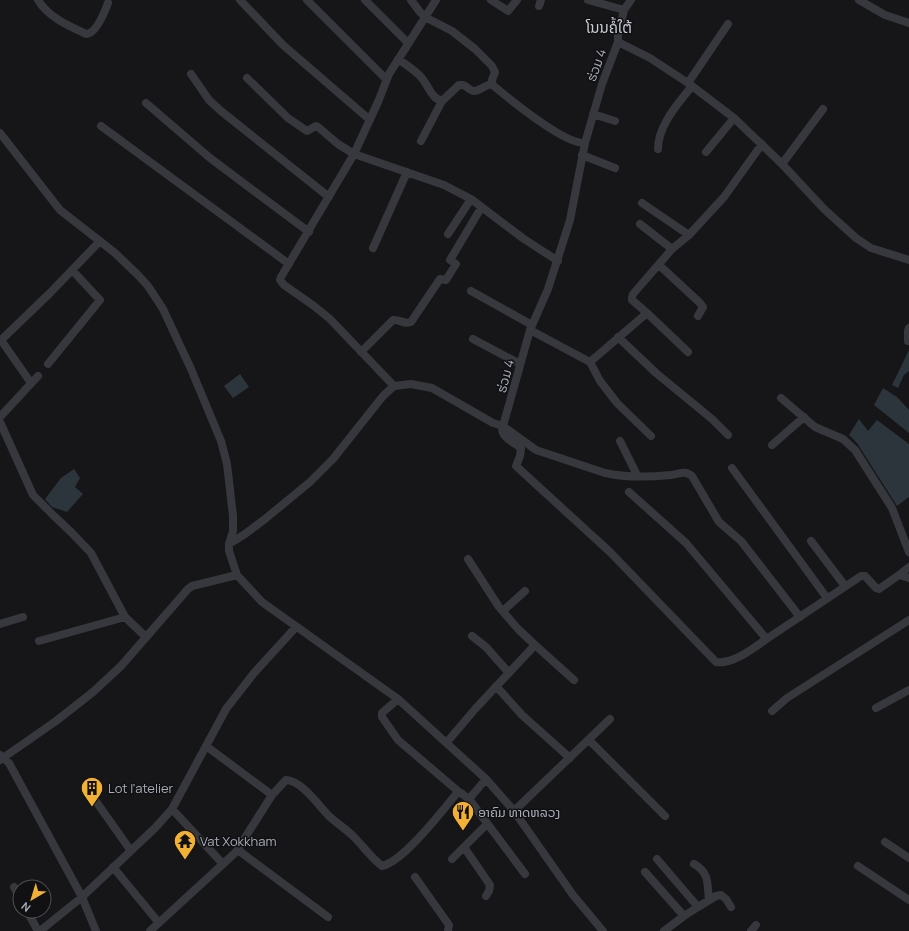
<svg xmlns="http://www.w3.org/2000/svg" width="909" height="931" viewBox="0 0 909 931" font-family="Manrope,'Noto Sans Lao',sans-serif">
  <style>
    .water { fill: #2c353c }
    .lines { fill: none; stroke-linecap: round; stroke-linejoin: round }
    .minor { stroke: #37383d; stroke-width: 8 }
    .labels { text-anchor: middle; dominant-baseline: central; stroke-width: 3; stroke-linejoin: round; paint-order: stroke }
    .street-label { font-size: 13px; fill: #a8adb8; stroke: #111113 }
    .poi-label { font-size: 13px; fill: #a8adb8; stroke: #111113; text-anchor: start }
    .quarter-label { font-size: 15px; fill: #c9ccd4; stroke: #111113 }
  </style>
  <rect width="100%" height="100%" fill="#161618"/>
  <path class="water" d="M 909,350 L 909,371 L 904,375 L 898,388 L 892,385 Z
    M 240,374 L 249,387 L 233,398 L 224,386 Z
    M 883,388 L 897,397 L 909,410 L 909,433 L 874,405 Z
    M 859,419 L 868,431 L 877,420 L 909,444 L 909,497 L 897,506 L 857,443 L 849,435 Z
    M 74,469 L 80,478 L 75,487 L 83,494 L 67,512 L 52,507 L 45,499 L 61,478 Z"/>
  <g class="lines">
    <path class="minor" d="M 38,0 C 48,17 69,26 86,34 C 96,34 105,11 108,3
      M 240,0 L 283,45 L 370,120
      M 307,0 L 386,79
      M 365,0 L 408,43
      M 411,0 L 420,12 L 425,17 L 452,31 L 475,49 L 492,66 L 495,72 L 492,80 L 492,84
      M 491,0 L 508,11 L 517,0
      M 588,0 L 624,10
      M 859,0 L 885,15 L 909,23
      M 539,6 L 541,0
      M 618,42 L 650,58 L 688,83 L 734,118 L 782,164 L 824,209 L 856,238 L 871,248 L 909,260
      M 398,59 C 405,64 413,69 419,75 C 428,83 430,98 442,101 L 459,85 L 463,85 C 466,86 469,89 471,90 C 477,94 486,84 492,84
      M 191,74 L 209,100 L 221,111 L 329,197
      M 247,78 L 288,118 L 304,129 L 307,131 L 316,126 L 318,127 L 338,144 L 354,154 L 444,185 L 471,199 L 524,239 L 558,261
      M 688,83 L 728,24
      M 492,84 L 495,87 C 512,101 565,144 585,143
      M 146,103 L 210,158 L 309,232
      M 593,114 L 615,121
      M 101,126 L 289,264
      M 0,133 L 60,210 L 115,253 L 138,275 L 148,286 L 163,309 L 191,369 L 221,441 L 227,464 L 233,516 L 233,531 L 229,544 L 229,551 L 237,575 L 262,602 L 398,699 L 486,779 L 514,811 L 573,895 L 603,931
      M 421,141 L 442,101
      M 658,149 C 658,125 678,104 692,86
      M 706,152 L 734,118
      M 582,155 L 615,168
      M 782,164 L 823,109
      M 642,203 L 689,235
      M 640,224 L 672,249
      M 448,234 L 471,199
      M 373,248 L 407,172
      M 659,265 L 699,302 L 703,307 L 698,316
      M 471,291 L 532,325
      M 647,313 L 688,352
      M 530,330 L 590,362 L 600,381 L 617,403 L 651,436
      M 618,337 L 656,373 L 712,419 L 728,435
      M 473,339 L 520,364
      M 1,340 L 31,383
      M 0,341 L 50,293 L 100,241
      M 908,341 L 908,331 L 909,328
      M 361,352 L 393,320 C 399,319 405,325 411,322 L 440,279 L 446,280 L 456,264 L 450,260 L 481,208
      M 590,362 L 647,313 L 632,300 L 632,297 L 633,294 L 672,249 L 689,235 L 724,197 L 762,144
      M 48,364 L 100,300 L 72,270
      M 394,386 L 330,319 L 314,306 L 284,285 L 280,280 L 281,277 L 354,154 L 378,102 L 389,74 L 436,0
      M 781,398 L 815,427 L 843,439 L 855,450 L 892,508 L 909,552
      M 0,417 L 38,376
      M 0,422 L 33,495 L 54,516 L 72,533 L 91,553 L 125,617 L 146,637
      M 620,441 L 636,473 L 635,476
      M 772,445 L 804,417
      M 732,468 L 827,598
      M 629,492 L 686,543 L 764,636 L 768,638 L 861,576 L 865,576 L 876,588 L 879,589 L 899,575 L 909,578
      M 811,541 L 845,586
      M 229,544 L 245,534 L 265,519 L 310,482 L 333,459 L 383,396 L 394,386 L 411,384 L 432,388 L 493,423 L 503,426 L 530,330 L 548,289 L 570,220 L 585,143 L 602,84 L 618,42 L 618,36 L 624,10 L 631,0
      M 468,559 L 499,607 L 518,629 L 535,645
      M 899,575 L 909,567
      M 503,611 L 525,591
      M 0,624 L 23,617
      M 472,636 L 486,647 L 509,673
      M 768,638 C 755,647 733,665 716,662 L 610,552 L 516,466 L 520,456 L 521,448 C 513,442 499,436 503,426 L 536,450 L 605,473 C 626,478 650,477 671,475 C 679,474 685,470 692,476 L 719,522 L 741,541 L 800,617
      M 39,641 L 125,617
      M 496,686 L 522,715 L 570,758
      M 398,699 L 382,713 L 382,717 L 398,740 L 459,792
      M 876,708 L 909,690
      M 772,711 L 787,698 L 909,620
      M 589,740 L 665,816
      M 447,742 L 476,708 L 535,645 L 574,680
      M 206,746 L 272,795
      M 0,755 L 9,763 L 82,897 L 96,931
      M 0,760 L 56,721 L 93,692 L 121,666 L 188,589 L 192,586 L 237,575
      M 88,790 L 131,851
      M 469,799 L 486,779
      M 172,809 L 223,864
      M 514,811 L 610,719
      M 885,842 L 909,858
      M 464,847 L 490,885 L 489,891 L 486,896
      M 238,850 L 328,917
      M 452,859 L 487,824
      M 657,859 L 698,907 L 684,916 L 664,931
      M 694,864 C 710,873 707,884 709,900
      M 858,866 L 909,900
      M 113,867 L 159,923
      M 645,872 L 684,916
      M 415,877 L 449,925 L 448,931
      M 14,887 L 20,898
      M 698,907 L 716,896 L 721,895 L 726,899 L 731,907
      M 27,911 L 38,931
      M 40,931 L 82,897 L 155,828 L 172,809 L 226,709 L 254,673 L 296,627
      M 150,931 L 236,852 L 272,795 L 286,780 C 301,780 319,806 330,817 C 338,824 347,830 354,837 C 363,846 371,858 382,866 C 404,861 442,811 457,793 L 461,793 L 469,799 L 525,874
      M 751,931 L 756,925"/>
  </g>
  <defs>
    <g id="building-pin" transform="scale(1.15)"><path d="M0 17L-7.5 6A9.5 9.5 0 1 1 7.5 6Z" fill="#f2b134" stroke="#111113"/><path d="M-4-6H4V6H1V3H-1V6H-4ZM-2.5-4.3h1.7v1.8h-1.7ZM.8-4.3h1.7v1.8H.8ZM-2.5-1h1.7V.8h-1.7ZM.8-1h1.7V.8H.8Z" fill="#111"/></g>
    <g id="restaurant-pin" transform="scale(1.15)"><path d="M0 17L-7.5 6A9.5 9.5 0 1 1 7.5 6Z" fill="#f2b134" stroke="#111113"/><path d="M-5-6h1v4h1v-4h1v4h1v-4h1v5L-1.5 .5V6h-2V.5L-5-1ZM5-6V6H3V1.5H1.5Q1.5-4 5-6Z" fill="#111"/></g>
    <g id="temple-pin" transform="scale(1.15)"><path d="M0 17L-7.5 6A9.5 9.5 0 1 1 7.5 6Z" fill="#f2b134" stroke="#111113"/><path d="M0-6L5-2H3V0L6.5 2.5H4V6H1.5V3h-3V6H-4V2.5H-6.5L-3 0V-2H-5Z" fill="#111"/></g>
  </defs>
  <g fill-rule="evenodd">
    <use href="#building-pin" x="92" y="788"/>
    <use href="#restaurant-pin" x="463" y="812"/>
    <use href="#temple-pin" x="185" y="841"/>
  </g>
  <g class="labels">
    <g class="street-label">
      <text transform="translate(596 65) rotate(-70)">ຮ່ວມ 4</text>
      <text transform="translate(505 376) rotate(-75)">ຮ່ວມ 4</text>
    </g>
    <g class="poi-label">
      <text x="108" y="788">Lot l'atelier</text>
      <text x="478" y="812">ອາຄົມ ທາດຫລວງ</text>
      <text x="200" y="841">Vat Xokkham</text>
    </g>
    <g class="quarter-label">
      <text x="609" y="27">ໂນນຄໍ້ໃຕ້</text>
    </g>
  </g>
  <g transform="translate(32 899) rotate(218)"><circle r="19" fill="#111113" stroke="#4d4f55"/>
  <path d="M0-3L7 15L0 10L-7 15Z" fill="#f2b134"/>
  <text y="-6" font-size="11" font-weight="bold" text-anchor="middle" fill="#a8adb8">N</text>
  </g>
</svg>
